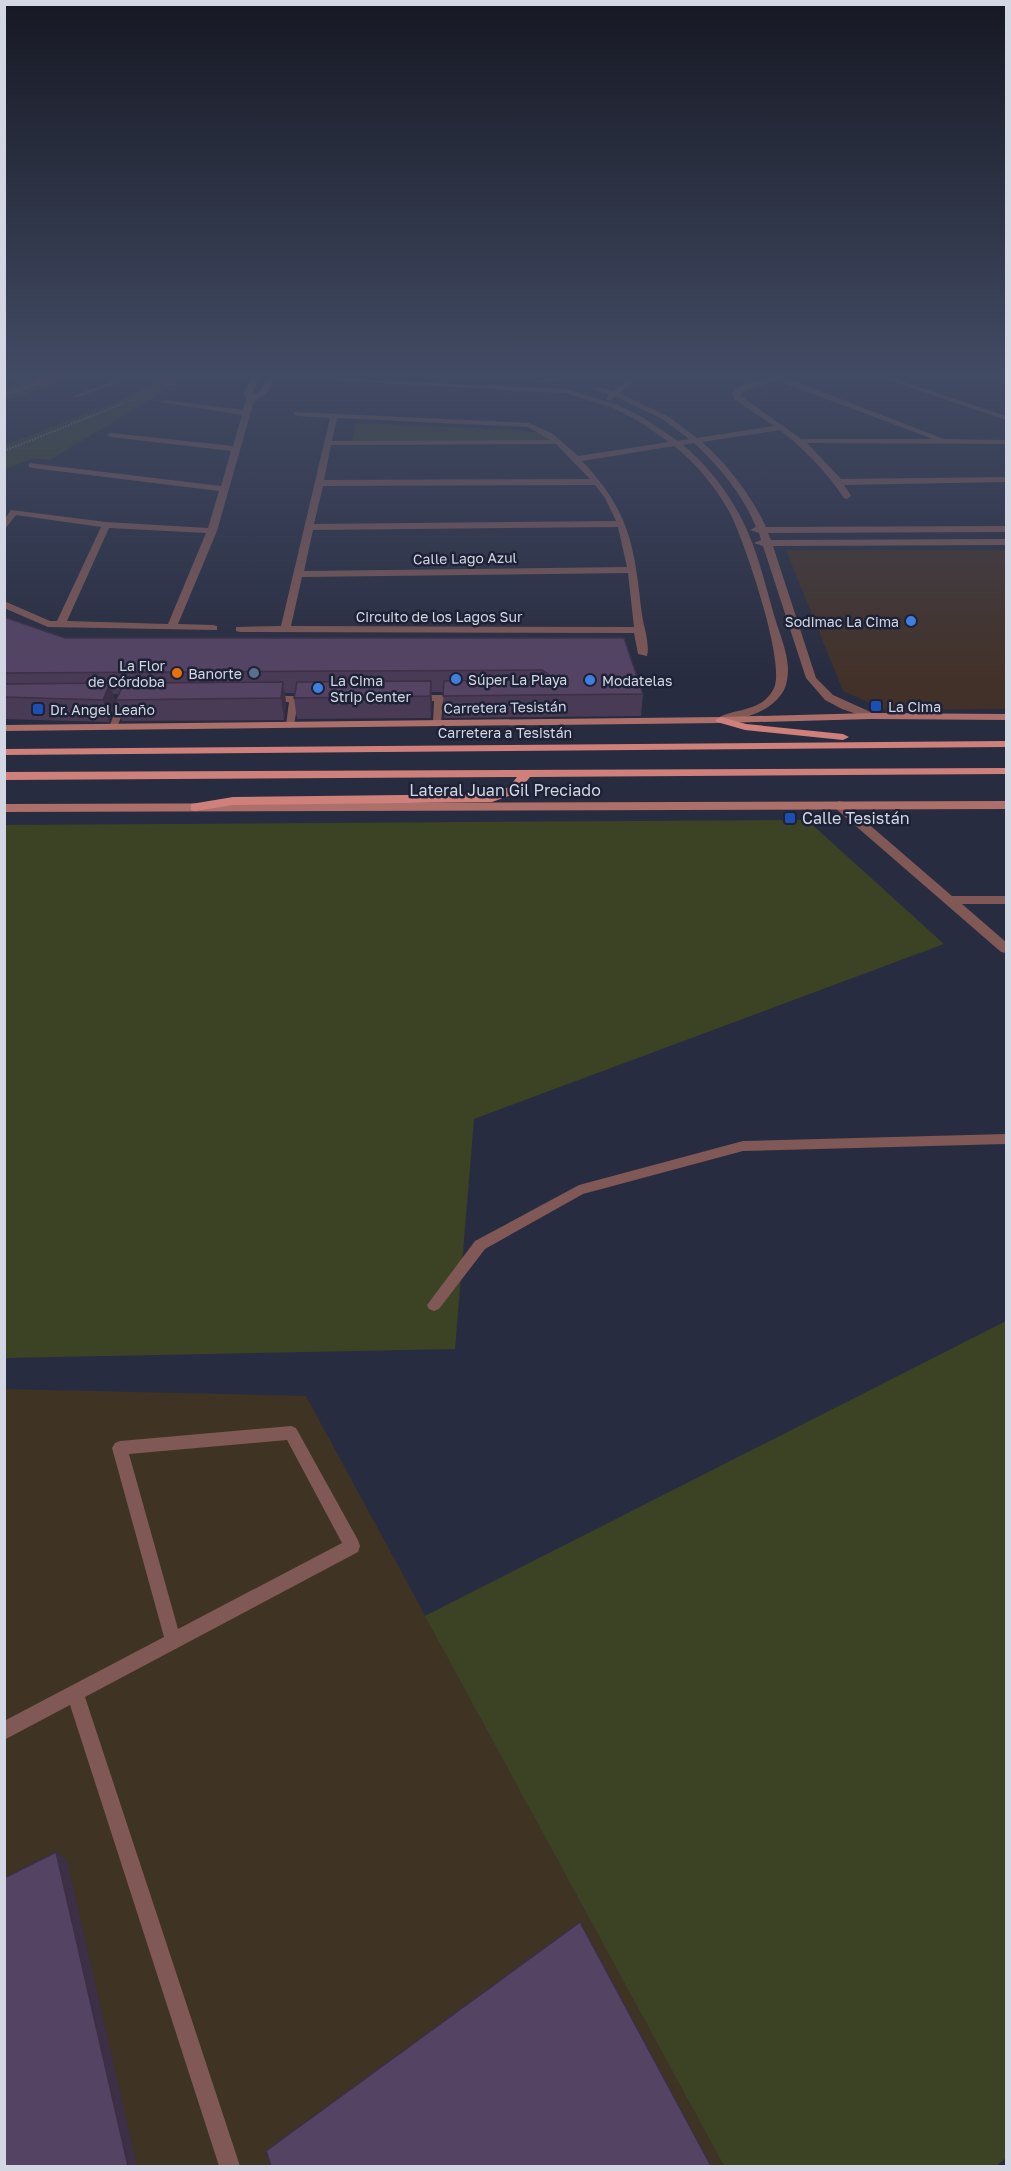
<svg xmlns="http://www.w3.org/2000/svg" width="1011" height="2171" viewBox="0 0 1011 2171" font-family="'Golos Text',sans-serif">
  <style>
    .commercial { fill: #423128 }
    .industrial { fill: #3f3324 }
    .green { fill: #3c4325 }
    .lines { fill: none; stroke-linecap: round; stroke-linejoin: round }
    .path { stroke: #828696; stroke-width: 2; stroke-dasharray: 1.5 1.5; stroke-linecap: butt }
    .lane { fill: #805855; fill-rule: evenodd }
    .street { fill: #805855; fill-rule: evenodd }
    .secondary { fill: #ad6f6a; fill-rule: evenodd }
    .primary { fill: #d0807a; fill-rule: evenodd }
    .wall { fill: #493a56 }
    .shaded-wall { fill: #3c2f46 }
    .building { fill: #554364; stroke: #3c2f46; stroke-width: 1.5 }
    .shop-dot { fill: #3f7fe0; stroke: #1e2236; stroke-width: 2 }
    .food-dot { fill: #e8710a; stroke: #1e2236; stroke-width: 2 }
    .service-dot { fill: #5c6f8a; stroke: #1e2236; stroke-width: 2 }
    .transit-dot { fill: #1a4fb4; stroke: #1e2236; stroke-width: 2 }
    .labels { text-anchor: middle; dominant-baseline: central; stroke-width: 5; stroke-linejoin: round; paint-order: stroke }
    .far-street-label { font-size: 14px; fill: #d3d7e4; stroke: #1e2236 }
    .far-poi-label { font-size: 14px; fill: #d3d7e4; stroke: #1e2236; text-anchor: start }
    .street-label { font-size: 16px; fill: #d3d7e4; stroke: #1e2236 }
    .poi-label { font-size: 16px; fill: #d3d7e4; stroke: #1e2236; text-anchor: start }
  </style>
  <rect width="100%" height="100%" fill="#282c40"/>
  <path class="commercial" d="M 786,550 L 1006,550 L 1006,709 L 886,710 L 843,691 Z"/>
  <path class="industrial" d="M 5,1389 L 306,1396 L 724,2166 L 5,2166 Z"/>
  <path class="green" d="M 37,376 L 76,376 L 5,401 L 5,387 Z
    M 171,376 L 189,376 L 50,460 L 34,458 L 5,469 L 5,445 L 117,402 Z
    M 356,423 L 517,430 L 540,433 L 558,442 L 352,443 Z
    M 807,820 L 944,944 L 474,1119 L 455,1349 L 5,1358 L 4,825 Z
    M 1006,1321 L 1006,2158 L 996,2166 L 724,2166 L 425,1616 Z"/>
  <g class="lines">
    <path class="path" d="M 4,395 L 58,376
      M 4,451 L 122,404"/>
    <path class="lane" d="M 128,376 L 135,376 L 78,397 L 73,396 Z
      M 459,695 L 463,698 L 462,700 L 443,701 L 441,723 L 437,726 L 433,723 L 434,701 L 417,701 L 413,698 L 417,695 Z
      M 309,696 L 313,699 L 312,701 L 298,702 L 294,725 L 290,728 L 286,725 L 289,702 L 270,702 L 266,699 L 270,696 Z
      M 124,697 L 128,700 L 117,727 L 116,729 L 110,729 L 109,727 L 120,700 Z
      M 1006,1134 L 1006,1144 L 743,1151 L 583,1194 L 485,1249 L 439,1309 L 434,1311 L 429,1309 L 427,1305 L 475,1241 L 579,1185 L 743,1141 Z
      M 291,1426 L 296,1428 L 358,1540 L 360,1546 L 358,1552 L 85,1697 L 240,2166 L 219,2166 L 70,1705 L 4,1740 L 4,1721 L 164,1637 L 112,1448 L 115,1443 L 120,1441 ZM 287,1440 L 342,1543 L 178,1629 L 129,1454 Z"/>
    <path class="street" d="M 252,376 L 260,376 L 252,395 L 260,391 L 269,376 L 276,376 L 266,394 L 254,401 L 217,531 L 178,624 L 213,625 L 217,626 L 217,630 L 48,627 L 4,608 L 4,601 L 50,621 L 57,621 L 101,527 L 16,515 L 4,530 L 4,520 L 11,510 L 106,522 L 208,528 L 219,491 L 32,468 L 29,467 L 29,463 L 221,486 L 231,451 L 111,437 L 107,435 L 111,433 L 233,446 L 242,415 L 160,402 L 164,400 L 243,410 L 246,400 L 244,393 ZM 109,528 L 206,533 L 168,624 L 67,621 Z
      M 278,376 L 565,389 L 618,405 L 642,417 L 678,441 L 689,439 L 664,420 L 615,396 L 612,400 L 606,400 L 609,394 L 591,388 L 595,386 L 613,391 L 633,376 L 640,376 L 619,393 L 669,417 L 697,438 L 774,426 L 734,399 L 732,393 L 736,388 L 772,376 L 783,376 L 783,377 L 944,439 L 1006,440 L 1006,444 L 807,443 L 841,479 L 1006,477 L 1006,482 L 844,485 L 851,496 L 847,499 L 844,498 C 826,471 805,450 780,430 L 702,442 C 728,465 751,495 766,527 L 1006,526 L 1006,532 L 768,533 L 771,540 L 1006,539 L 1006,545 L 773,546 L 816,678 L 833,695 L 875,714 L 877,716 L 871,719 L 842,709 L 825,700 L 806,678 L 763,546 L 754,543 L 761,540 L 759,533 L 750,530 L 756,527 C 743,495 720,467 694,443 L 683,445 C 705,463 724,487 738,512 C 756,544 764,580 774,615 C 779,632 787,650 788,668 C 788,676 787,684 784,690 C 771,713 744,718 721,723 L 715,720 C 732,707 762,714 774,688 C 786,663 744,540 730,513 C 716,488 697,464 674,446 L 582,461 C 631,513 634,546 642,615 C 644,627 650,645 647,656 L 638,654 L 634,633 L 240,632 L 236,631 L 236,627 L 281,626 L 330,418 L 298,416 L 294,414 L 295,412 L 529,423 L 553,434 L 578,456 L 669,442 L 637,420 L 613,408 L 565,393 L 281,378 ZM 776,380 L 933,439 L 801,439 L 741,396 L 742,392 ZM 337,418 L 528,427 L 550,440 L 332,441 ZM 556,444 L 590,479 L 324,480 L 331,445 ZM 595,485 L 605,498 L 616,521 L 314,524 L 323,486 ZM 618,527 L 627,567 L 304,571 L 313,530 ZM 628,573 L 634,627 L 291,626 L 302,577 Z
      M 574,376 L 599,376 L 538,383 L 534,381 Z
      M 876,376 L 886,376 L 1006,416 L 1006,420 Z
      M 985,376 L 995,376 L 1006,380 L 1006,384 Z
      M 839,801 L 843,802 L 952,896 L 1006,896 L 1006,904 L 962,904 L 1006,942 L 1006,953 L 1001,952 L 835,808 L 833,805 Z"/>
    <path class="secondary" d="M 871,713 L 1006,714 L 1006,720 L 871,719 L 721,723 L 4,731 L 4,725 L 721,717 Z
      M 1006,801 L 1006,809 L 4,812 L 4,804 Z"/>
    <path class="primary" d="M 721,717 L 746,724 L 843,734 L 849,737 L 843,740 L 745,730 L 717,722 L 715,720 Z
      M 1006,741 L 1006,747 L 4,755 L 4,749 Z
      M 1006,768 L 1006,774 L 530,777 L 517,793 L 492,802 L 233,805 L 195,811 L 191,810 L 191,804 L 233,797 L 490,794 L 509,787 L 517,777 L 4,780 L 4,772 Z"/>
  </g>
  <path class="wall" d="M 4,617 L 65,638 L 624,638 L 643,694 L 641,716 L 444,718 L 443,692 L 431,692 L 431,718 L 297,719 L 294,698 L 295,693 L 285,693 L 286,703 L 284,720 L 122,721 L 116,700 L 119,694 L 113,694 L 116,704 L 109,722 L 4,719 Z"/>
  <path class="shaded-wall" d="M 431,681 L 432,702 L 431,718 L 430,696 Z
    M 283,682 L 286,703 L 284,720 L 281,698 Z
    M 110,683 L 116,704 L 109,722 L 103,700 Z
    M 56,1852 L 67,1860 L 137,2166 L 128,2166 Z"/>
  <path class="building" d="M 4,617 L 65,638 L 624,638 L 643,694 L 443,696 L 444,681 L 546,680 L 548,674 L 542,670 L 4,673 Z
    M 431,681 L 430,696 L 294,698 L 297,682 Z
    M 283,682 L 281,698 L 116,700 L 124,683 Z
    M 110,683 L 103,700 L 4,697 L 4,684 Z
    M 56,1852 L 128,2166 L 4,2166 L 4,1878 Z
    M 580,1922 L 711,2166 L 271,2166 L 266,2151 Z"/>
  <linearGradient id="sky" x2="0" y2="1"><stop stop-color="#161823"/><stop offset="0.55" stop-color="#424b64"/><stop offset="1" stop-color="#424b64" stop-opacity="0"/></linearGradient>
  <rect width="1011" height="680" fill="url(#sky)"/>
  <g class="shop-dot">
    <circle cx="911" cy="621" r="6"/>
    <circle cx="456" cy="679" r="6"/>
    <circle cx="590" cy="680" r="6"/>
    <circle cx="318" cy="688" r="6"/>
  </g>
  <circle class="food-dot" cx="177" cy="673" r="6"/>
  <circle class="service-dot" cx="254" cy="673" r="6"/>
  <g class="transit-dot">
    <rect x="870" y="700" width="12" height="12" rx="3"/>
    <rect x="32" y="703" width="12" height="12" rx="3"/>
    <rect x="784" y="812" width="12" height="12" rx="3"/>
  </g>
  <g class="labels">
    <g class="far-street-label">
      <text transform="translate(465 558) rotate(-1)">Calle Lago Azul</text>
      <text x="439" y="616">Circuito de los Lagos Sur</text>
      <text transform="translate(505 707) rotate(-1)">Carretera Tesistán</text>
      <text x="505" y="732">Carretera a Tesistán</text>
    </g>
    <g class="far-poi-label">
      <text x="899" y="621" text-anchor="end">Sodimac La Cima</text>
      <text x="165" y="665" text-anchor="end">La Flor<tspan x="165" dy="16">de Córdoba</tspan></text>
      <text x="242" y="673" text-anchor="end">Banorte</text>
      <text x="468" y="679">Súper La Playa</text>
      <text x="330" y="680">La Cima<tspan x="330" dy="16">Strip Center</tspan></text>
      <text x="602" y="680">Modatelas</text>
      <text x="888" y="706">La Cima</text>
      <text x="50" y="709">Dr. Angel Leaño</text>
    </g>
    <g class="street-label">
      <text x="505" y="790">Lateral Juan Gil Preciado</text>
    </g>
    <g class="poi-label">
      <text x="802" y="818">Calle Tesistán</text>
    </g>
  </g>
  <rect width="1011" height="2171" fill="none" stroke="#d3d7e4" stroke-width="12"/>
</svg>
